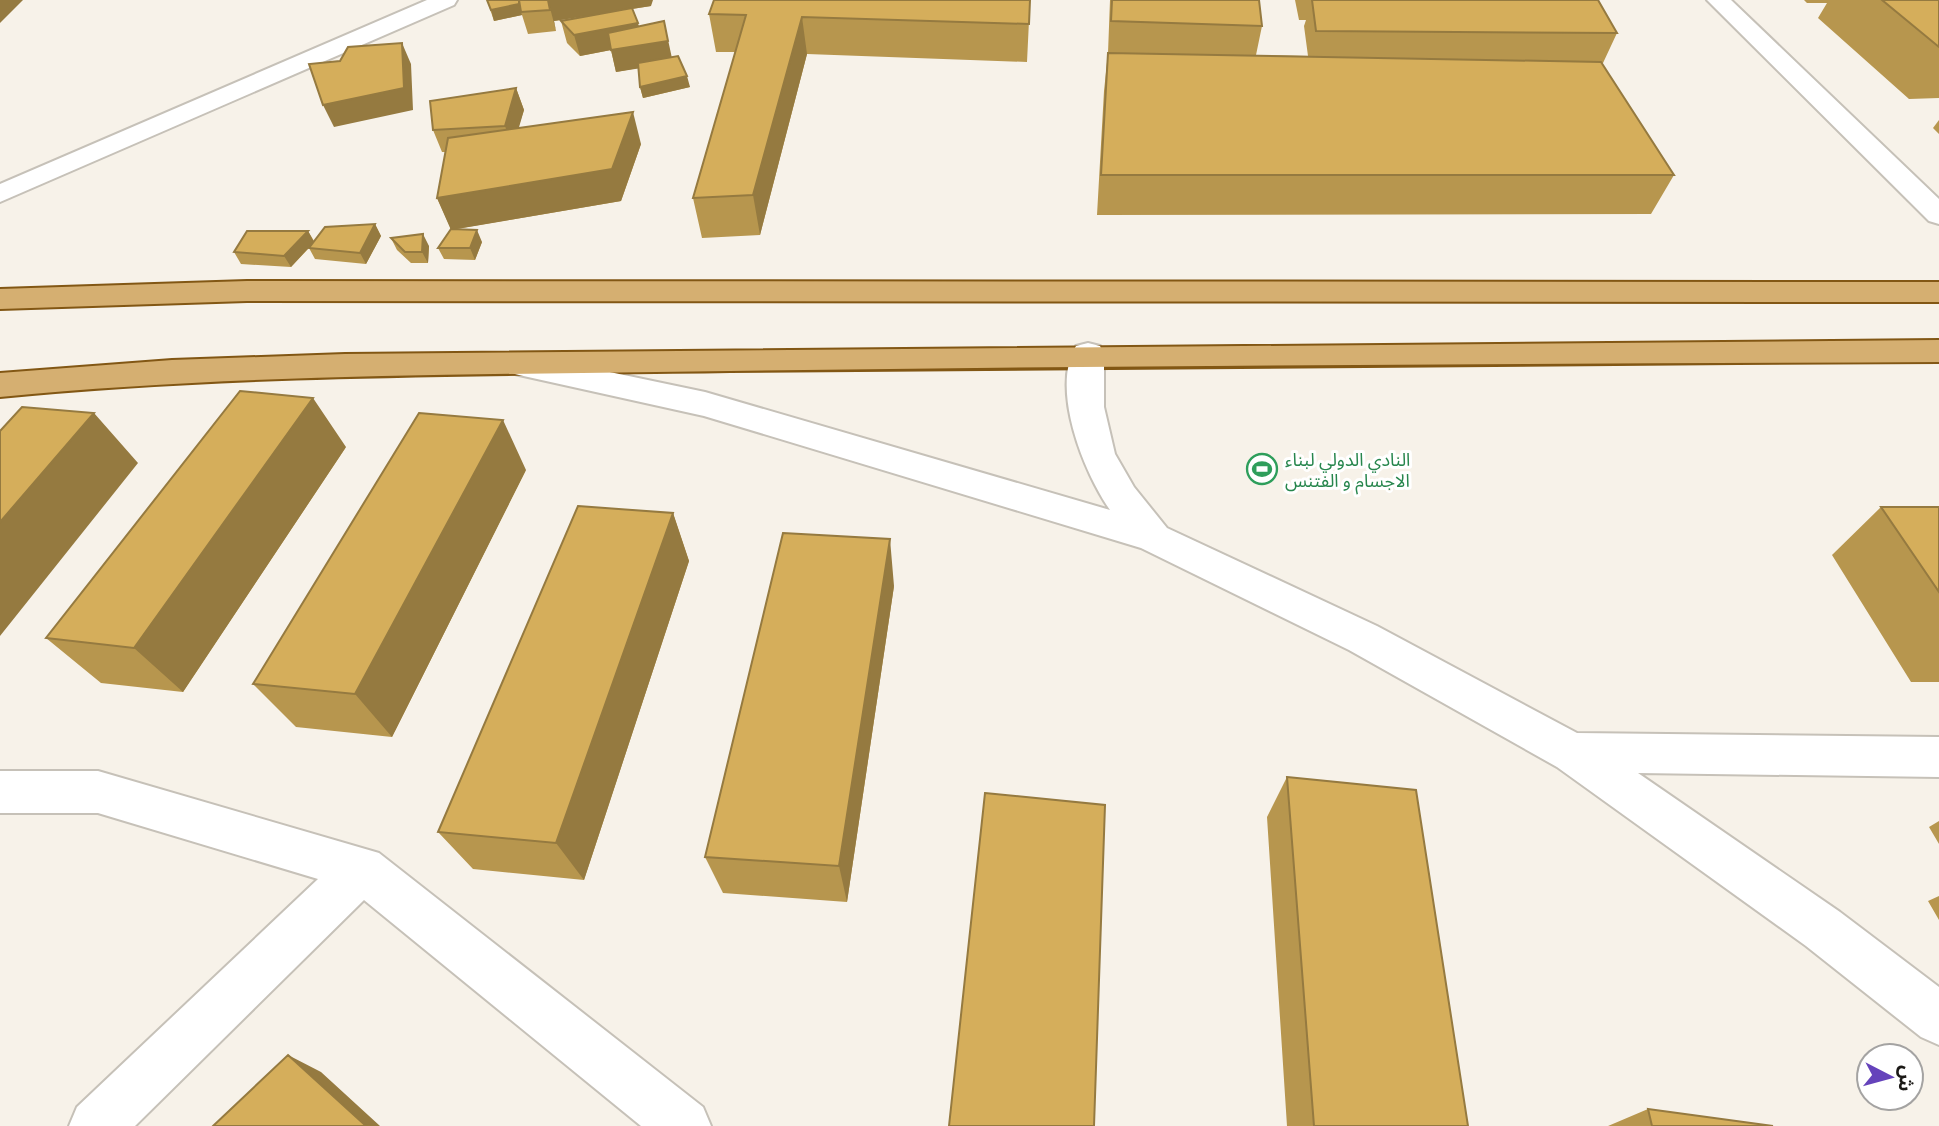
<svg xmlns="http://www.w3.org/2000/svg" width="1939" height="1126" viewBox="0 0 1939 1126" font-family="Merriweather,'Noto Sans Arabic',serif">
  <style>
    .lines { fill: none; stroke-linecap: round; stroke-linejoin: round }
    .minor-casing { stroke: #c6c1b8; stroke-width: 4 }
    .major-casing { stroke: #825714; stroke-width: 4 }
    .minor { fill: #fff; fill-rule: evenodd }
    .major { fill: #d5af71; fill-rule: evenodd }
    .wall { fill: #b7964e }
    .shaded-wall { fill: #957a40 }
    .building { fill: #d5ae5b; stroke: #957a40; stroke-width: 2 }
    .labels { text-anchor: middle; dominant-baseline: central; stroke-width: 6; stroke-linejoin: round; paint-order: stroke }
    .leisure-label { font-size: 18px; fill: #27864d; stroke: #fff; text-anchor: start }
  </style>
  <rect width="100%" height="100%" fill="#f7f2e9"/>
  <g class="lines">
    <g class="minor-casing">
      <path id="minor" d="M 427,0 L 457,0 L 454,5 L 0,202 L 0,184 Z
        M 1707,0 L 1731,0 L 1939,199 L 1939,224 L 1929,221 Z
        M 1088,343 L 1100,346 L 1104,354 L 1104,407 L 1115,454 L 1134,487 L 1167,528 L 1377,626 L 1577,733 L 1939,737 L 1939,777 L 1638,773 L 1840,912 L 1939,987 L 1939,1045 L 1921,1037 L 1806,946 L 1557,767 L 1349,650 L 1141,548 L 704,416 L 519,375 L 507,372 L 503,364 L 507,356 L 519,353 L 705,392 L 1110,510 C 1084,473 1050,389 1076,346 Z
        M 0,771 L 98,771 L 379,853 L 703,1107 L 711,1126 L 641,1126 L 364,900 L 135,1126 L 69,1126 L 77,1107 L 318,879 L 98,813 L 0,813 Z"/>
    </g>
    <g class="major-casing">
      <path id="major" d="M 247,281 L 1939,282 L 1939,302 L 247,301 L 0,309 L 0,289 Z
        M 1939,340 L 1939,362 C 1536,364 1133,365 730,371 C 486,375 243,373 0,397 L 0,373 L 172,360 L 345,354 Z"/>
    </g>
    <use href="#minor" class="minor"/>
    <use href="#major" class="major"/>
  </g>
  <path class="wall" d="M 487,0 L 651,6 L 632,9 L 639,27 L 671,57 L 690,87 L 643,98 L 640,87 L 638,68 L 616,72 L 611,50 L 580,56 L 567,43 L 561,21 L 604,13 L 554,21 L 556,31 L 528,34 L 522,15 L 494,21 Z
    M 1030,0 L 1027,62 L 807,54 L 760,235 L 702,238 L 693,198 L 736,52 L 716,52 L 709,14 Z
    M 1110,0 L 1259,0 L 1262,26 L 1256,55 L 1308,56 L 1304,26 L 1306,20 L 1299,20 L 1295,0 L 1598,0 L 1617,33 L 1603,63 L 1601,63 L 1674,175 L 1651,214 L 1097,215 L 1104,91 L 1108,53 Z
    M 1804,0 L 1939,0 L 1939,98 L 1909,99 L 1818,18 L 1827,3 L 1807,3 Z
    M 516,88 L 524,110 L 518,128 L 641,144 L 621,201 L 456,229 L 482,242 L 475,260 L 444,259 L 438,248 L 451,229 L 437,198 L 446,152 L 442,152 L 433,130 Z
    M 1939,120 L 1939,134 L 1933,128 Z
    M 375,224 L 381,236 L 366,264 L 315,259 L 309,248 L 291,267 L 241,264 L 234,252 L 308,231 L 314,241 Z
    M 391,238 L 429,246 L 428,263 L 411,263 L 397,250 Z
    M 346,447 L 183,692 L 101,683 L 46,638 Z
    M 526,470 L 392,737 L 296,727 L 253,684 Z
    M 1881,507 L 1939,507 L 1939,682 L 1911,682 L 1832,555 Z
    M 673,513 L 689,561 L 584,880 L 473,869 L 438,832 Z
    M 894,586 L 847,902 L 723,893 L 705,857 Z
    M 1287,777 L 1468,1126 L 1287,1126 L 1267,817 Z
    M 1939,821 L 1939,844 L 1929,827 Z
    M 1939,896 L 1939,920 L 1928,901 Z
    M 1648,1109 L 1773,1126 L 1608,1126 Z"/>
  <path class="shaded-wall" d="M 0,0 L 23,0 L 0,23 Z
    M 536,0 L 521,12 L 522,15 L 494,21 L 491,10 Z
    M 548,0 L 653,0 L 651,6 L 554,21 L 556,31 Z
    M 802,17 L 807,54 L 760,235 L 753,195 Z
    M 664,21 L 673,63 L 616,72 L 611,50 L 580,56 L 574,35 L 638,23 L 643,44 Z
    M 402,43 L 411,64 L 413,110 L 334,127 L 323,105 Z
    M 687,76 L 690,87 L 643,98 L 640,87 Z
    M 516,88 L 524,110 L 513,148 L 505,126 Z
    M 633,112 L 641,144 L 621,201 L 451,230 L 437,198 Z
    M 375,224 L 381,236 L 366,264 L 360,253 Z
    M 477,230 L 482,242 L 475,260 L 470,248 Z
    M 308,231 L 314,242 L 291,267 L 284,256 Z
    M 423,234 L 429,246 L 428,263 L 422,252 Z
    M 313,398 L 346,447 L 183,692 L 134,648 Z
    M 94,413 L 138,463 L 0,636 L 0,522 Z
    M 503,420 L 526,470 L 392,737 L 355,694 Z
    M 673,513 L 689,561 L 584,880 L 556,843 Z
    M 890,539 L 894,586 L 847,902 L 839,866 Z
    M 288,1055 L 321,1072 L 380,1126 L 366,1126 Z"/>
  <path class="building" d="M 487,0 L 519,0 L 519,4 L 491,10 Z
    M 519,0 L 548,0 L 550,10 L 521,12 Z
    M 714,0 L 1030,0 L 1029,24 L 802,17 L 753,195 L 693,198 L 746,15 L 709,14 Z
    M 1112,0 L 1259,0 L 1262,26 L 1111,21 Z
    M 1312,0 L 1598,0 L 1617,33 L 1316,31 Z
    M 1882,0 L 1939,0 L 1939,47 Z
    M 632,8 L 638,23 L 574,35 L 561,21 Z
    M 664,21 L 668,41 L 611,50 L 608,33 Z
    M 402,43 L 404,88 L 323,105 L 309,64 L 340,61 L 348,47 Z
    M 1108,53 L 1601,62 L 1674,175 L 1101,175 Z
    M 678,56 L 687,76 L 640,87 L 638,63 Z
    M 516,88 L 505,126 L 433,130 L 430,101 Z
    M 633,112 L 612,169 L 437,198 L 448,138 Z
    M 375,224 L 360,253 L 309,248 L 325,227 Z
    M 451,229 L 477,230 L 470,248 L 438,248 Z
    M 247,231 L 308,231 L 284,256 L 234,252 Z
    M 423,234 L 422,252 L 405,252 L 391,238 Z
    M 240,391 L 313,398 L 134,648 L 46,638 Z
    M 22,407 L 94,413 L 0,522 L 0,431 Z
    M 419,413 L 503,420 L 355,694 L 253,684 Z
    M 578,506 L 673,513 L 556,843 L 438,832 Z
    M 1881,507 L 1939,507 L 1939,592 Z
    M 783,533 L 890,539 L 839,866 L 705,857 Z
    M 1287,777 L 1416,790 L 1468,1126 L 1314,1126 Z
    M 985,793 L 1105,805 L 1094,1126 L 949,1126 Z
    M 288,1055 L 366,1126 L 213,1126 Z
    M 1648,1109 L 1773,1126 L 1652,1126 Z"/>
  <defs>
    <g id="stadium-ring" transform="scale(1.575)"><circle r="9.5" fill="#fff" stroke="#2e9e5b" stroke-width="1.5"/><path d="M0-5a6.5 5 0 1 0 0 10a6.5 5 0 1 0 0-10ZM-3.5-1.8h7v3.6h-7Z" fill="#2e9e5b"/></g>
  </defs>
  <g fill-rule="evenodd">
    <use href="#stadium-ring" x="1262" y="469"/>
  </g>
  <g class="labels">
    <g class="leisure-label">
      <text x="1285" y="459">النادي الدولي لبناء<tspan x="1285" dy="21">الاجسام و الفتنس</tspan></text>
    </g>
  </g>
  <g transform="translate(1890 1077) rotate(96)"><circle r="33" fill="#ffffff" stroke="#a4a3a2" stroke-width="2"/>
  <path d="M0-5L12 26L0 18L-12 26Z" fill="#6543bb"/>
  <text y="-10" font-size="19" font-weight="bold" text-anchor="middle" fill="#1b1916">ش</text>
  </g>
</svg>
